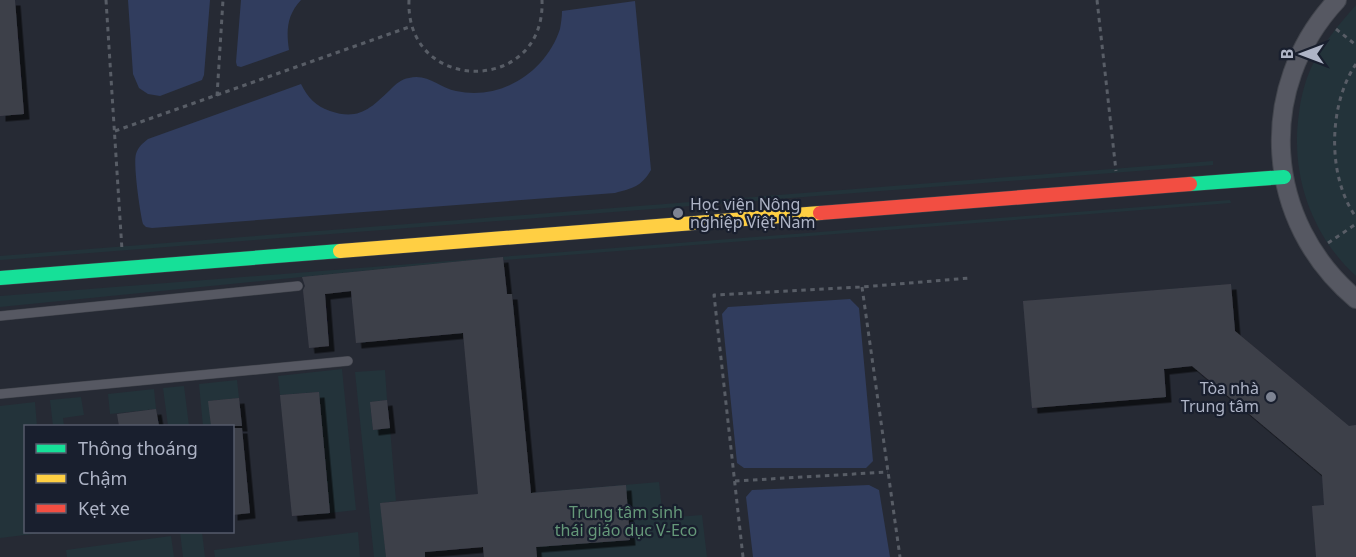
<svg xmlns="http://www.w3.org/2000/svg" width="1356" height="557" viewBox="0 0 1356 557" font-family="'Noto Sans',sans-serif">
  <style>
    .green { fill: #23333a }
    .water { fill: #313d5e }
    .building { fill: #3e404a; filter: url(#shadow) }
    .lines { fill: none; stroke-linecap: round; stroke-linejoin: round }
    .lane-casing { stroke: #42454d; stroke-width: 10 }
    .street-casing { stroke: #42454d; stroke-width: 20 }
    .fast-casing { stroke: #42454d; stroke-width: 15 }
    .slow-casing { stroke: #42454d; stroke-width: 15 }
    .jam-casing { stroke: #42454d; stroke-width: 15 }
    .path { stroke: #585d66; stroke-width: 3; stroke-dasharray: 4.5 4.5; stroke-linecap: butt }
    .lane { stroke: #565862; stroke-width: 9 }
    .street { stroke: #565862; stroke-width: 18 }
    .fast { stroke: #16e098; stroke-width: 14 }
    .slow { stroke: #ffcf43; stroke-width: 14 }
    .jam { stroke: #f24e42; stroke-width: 14 }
    .poi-dot { fill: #7e8493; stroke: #191f2e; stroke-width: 2 }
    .labels { text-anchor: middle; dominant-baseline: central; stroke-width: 4.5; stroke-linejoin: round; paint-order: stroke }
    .poi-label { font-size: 16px; fill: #aeb4c6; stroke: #191f2e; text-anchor: start }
    .park-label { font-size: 16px; fill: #659879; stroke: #191f2e }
  </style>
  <defs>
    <filter id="shadow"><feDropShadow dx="5.5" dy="5.5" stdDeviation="0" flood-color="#0009"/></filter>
  </defs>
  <rect width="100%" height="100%" fill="#262a34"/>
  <path class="green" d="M 1356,5 L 1356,276 C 1311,235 1290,174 1299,113 C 1301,96 1306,76 1315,60 C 1326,40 1340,23 1356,5 Z
    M 1213,161 L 1213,165 L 0,260 L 0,256 Z
    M 1230,200 L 1231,203 L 504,260 L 503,257 L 0,307 L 0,296 Z
    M 342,369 L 356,510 L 330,513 L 319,392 L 280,395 L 278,376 Z
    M 385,370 L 387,400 L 370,402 L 373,430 L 390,428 L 396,501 L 381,503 L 386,557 L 374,557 L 355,372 Z
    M 237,380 L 239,398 L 209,401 L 211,426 L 203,426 L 199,384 Z
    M 184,386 L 189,426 L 168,426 L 163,388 Z
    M 154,389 L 156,409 L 110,414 L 108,394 Z
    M 81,397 L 84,415 L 63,418 L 64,426 L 53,426 L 50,400 Z
    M 35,402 L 37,426 L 26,426 L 26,532 L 49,532 L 0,538 L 0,406 Z
    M 659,482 L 663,518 L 702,515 L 707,557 L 537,557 L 531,493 Z
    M 180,532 L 202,532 L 205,557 L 183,557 Z
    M 358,532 L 360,557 L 215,557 L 214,550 Z
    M 171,536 L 174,557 L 67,557 L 66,550 Z"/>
  <path class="water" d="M 128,0 L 210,0 L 204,75 L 202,80 L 160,96 L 148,94 L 139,88 L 133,74 Z
    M 241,0 L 301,0 C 287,15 286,30 289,50 L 241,67 L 237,66 L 236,62 Z
    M 635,1 L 651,170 C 641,187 633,188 615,193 L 152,228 L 146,227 L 143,224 C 140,212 133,164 136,154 C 138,147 142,144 148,139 L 301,84 C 308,98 316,106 330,111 C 359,121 371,108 390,90 C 396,84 401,79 409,78 C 427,73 440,88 456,91 C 501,101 546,72 560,29 C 561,23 562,17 562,11 Z
    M 850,299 L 859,308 L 873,461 L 866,468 L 744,468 L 737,463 L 722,314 L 728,307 Z
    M 869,485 L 879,490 L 890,557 L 753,557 L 746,497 L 752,490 Z"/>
  <path class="building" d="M 0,0 L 15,0 L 24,114 L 0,116 Z
    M 503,257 L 507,294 L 512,294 L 531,493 L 626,485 L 630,540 L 536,547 L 537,557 L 484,557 L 483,547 L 425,552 L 425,557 L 386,557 L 380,503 L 478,494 L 463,333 L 356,343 L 351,291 L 325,294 L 329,346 L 309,348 L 303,290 L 305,286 L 302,277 Z
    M 1231,284 L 1235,331 L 1349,426 L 1356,425 L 1356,557 L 1316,557 L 1312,506 L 1324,505 L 1322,475 L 1192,366 L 1164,369 L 1166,397 L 1032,408 L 1023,301 Z
    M 319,392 L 330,513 L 292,516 L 280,395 Z
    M 239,398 L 242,426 L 211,426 L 208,401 Z
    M 387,400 L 390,428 L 373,430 L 370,402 Z
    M 156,409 L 159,426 L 119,426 L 117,414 Z
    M 232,428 L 242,428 L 250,513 L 232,515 Z"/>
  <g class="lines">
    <g class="lane-casing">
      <path id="lane" d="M 0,316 L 298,286
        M 0,394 L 348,361"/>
    </g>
    <g class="street-casing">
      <path id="street" d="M 1337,0 C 1255,88 1264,222 1356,299"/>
    </g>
    <g class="fast-casing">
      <path id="fast" d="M 1190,184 L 1284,177
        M 0,278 L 340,251"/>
    </g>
    <g class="slow-casing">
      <path id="slow" d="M 340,251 L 820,213"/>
    </g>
    <g class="jam-casing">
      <path id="jam" d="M 820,213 L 1190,184"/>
    </g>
    <path class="path" d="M 106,0 L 122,250
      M 409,0 C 405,95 546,95 542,0
      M 1097,0 L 1116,171
      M 1336,29 L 1356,45
      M 1356,64 C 1328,105 1327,177 1356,217
      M 217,96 L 223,0
      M 115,131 L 412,26
      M 1328,243 L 1356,224
      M 862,287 L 900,557
      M 735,481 L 888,472
      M 743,557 L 714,295 L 862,287 L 970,278"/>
    <use href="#lane" class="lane"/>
    <use href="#street" class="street"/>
    <use href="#fast" class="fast"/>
    <use href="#slow" class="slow"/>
    <use href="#jam" class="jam"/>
  </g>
  <g class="poi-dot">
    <circle cx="678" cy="213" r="6"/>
    <circle cx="1271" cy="397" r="6"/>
  </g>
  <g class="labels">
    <g class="poi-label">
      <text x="690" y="204">Học viện Nông<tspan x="690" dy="18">nghiệp Việt Nam</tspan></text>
      <text x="1259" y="388" text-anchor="end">Tòa nhà<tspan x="1259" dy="18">Trung tâm</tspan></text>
    </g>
    <g class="park-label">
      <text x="626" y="512">Trung tâm sinh<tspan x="626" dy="18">thái giáo dục V-Eco</tspan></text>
    </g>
  </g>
  <rect x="24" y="425" width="210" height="108" fill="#191f2e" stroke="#555b6b" stroke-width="1.5"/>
  <rect x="36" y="444" width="30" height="9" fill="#16e098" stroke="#555b6b" stroke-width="1.5"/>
  <text x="78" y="455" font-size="18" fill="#aeb4c6">Thông thoáng</text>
  <rect x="36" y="474" width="30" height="9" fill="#ffcf43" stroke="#555b6b" stroke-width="1.5"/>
  <text x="78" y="485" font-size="18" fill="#aeb4c6">Chậm</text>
  <rect x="36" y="504" width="30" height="9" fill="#f24e42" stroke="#555b6b" stroke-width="1.5"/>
  <text x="78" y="515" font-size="18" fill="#aeb4c6">Kẹt xe</text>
  <g transform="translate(1302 54) rotate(270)" stroke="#191f2e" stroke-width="4.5" paint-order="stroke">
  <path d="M0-4.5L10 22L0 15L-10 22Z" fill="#aeb4c6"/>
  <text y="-9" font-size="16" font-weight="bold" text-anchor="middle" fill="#aeb4c6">B</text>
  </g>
</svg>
